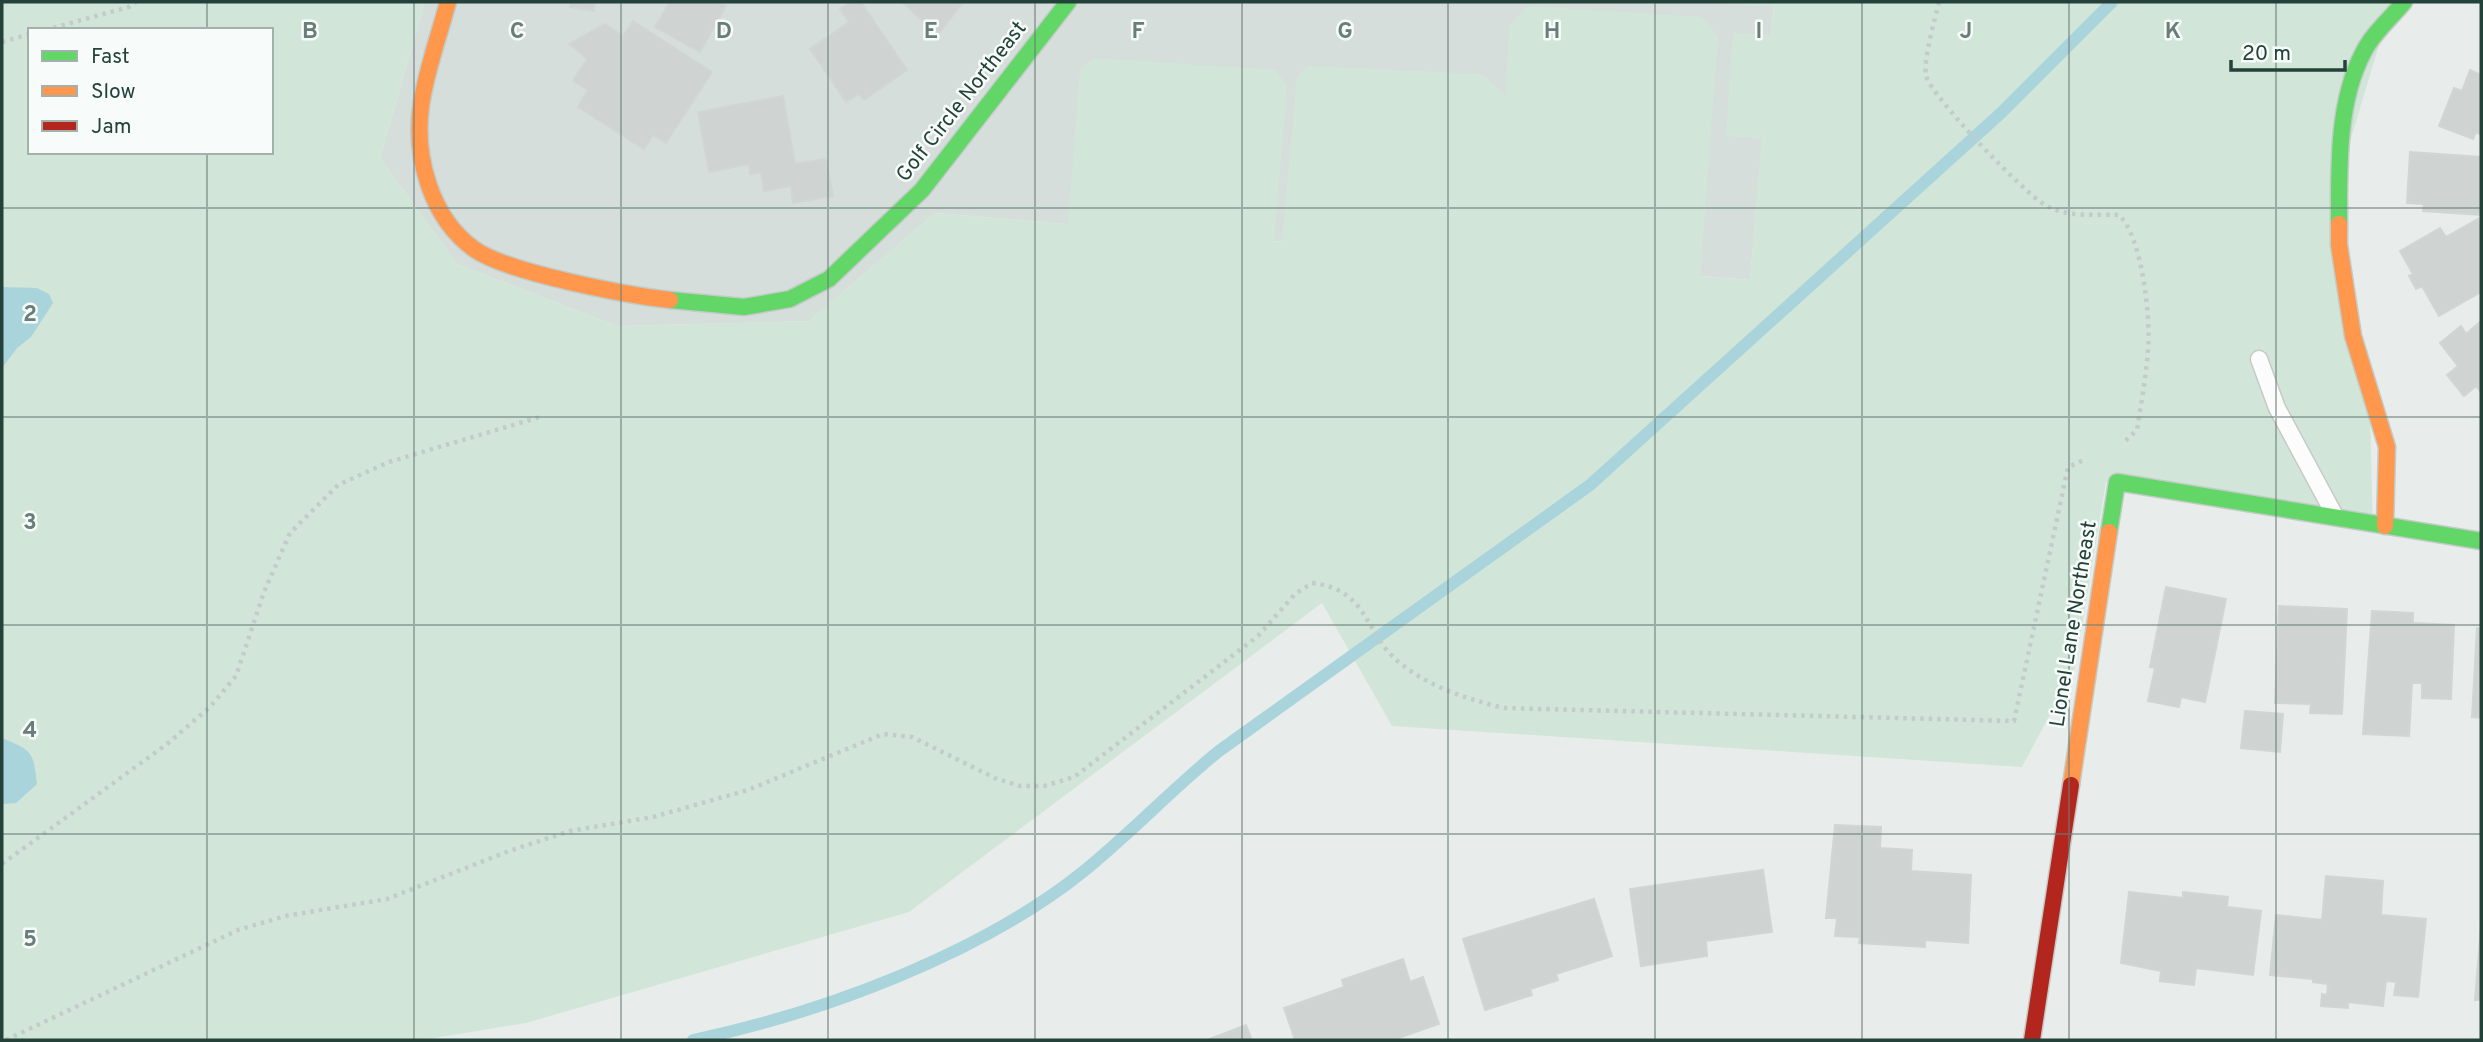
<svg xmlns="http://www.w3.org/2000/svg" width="2483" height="1042" viewBox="0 0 2483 1042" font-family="Overpass,sans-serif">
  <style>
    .built { fill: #d6dedb }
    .green { fill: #d1e6d8; fill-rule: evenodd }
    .water { fill: #a9d4db }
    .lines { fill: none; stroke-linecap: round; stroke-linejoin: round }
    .stream { stroke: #a9d4db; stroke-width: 12 }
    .building { fill: #cfd4d2; stroke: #d1d6d4; stroke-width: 2 }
    .lane-casing { stroke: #c5cac8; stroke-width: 19 }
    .fast-casing { stroke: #c3cbc8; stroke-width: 19 }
    .slow-casing { stroke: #c3cbc8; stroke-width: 19 }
    .jam-casing { stroke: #c3cbc8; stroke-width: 19 }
    .path { stroke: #c3ccca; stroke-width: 4.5; stroke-dasharray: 3.5 5; stroke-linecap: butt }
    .lane { stroke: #fcfcfc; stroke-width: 16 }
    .fast { stroke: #63d668; stroke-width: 16 }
    .slow { stroke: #ff974d; stroke-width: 16 }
    .jam { stroke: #b3261e; stroke-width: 16 }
    .grid { fill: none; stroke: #697e78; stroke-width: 2; stroke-opacity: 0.55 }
    .labels { text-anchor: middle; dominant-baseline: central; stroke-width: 5; stroke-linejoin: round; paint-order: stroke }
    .street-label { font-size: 21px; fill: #24423a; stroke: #f7fbf9 }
    .grid-label { font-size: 23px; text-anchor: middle; font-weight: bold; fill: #697e78; stroke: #f7fbf9; stroke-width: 5; stroke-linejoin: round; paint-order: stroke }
  </style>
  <rect width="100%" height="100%" fill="#e8edeb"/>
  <path class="built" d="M 425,2 L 1774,2 L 1750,280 L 935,213 L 809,321 L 617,326 L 457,264 L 380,158 Z"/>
  <path class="green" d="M 2,2 L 425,2 L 380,158 L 457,264 L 617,326 L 809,321 L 935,213 L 1068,224 L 1080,70 L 1094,58 L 1275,70 L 1287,86 L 1274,241 L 1282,242 L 1297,77 L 1308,66 L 1481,74 L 1506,96 L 1509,26 L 1529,6 L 1701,17 L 1718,36 L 1700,276 L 1750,280 L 1762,139 L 1726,136 L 1733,33 L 1771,35 L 1774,7 L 1705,2 L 2397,2 L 2390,8 L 2332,202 L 2370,408 L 2373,533 L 2106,482 L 2075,668 L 2022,767 L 1392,726 L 1322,603 L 909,912 L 526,1023 L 422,1040 L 2,1040 ZM 30,30 L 271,30 L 271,152 L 30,152 Z"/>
  <path class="water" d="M 2,287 L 37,288 L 49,294 L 53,303 L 31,337 L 17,348 L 2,368 Z
    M 2,738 C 33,751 33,751 37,784 L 16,803 L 2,804 Z"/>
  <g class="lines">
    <path class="stream" d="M 693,1040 C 822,1013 981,954 1084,871 C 1131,833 1172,789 1219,751 L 1590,485 L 2001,113 L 2112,2"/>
  </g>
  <path class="building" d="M 571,2 L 595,2 L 594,11 L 570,7 Z
    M 670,2 L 718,2 L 726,6 L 700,52 L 655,27 Z
    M 850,2 L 861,2 L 907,70 L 864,100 L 859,94 L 846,102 L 810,49 L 849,22 L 840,9 Z
    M 902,2 L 963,2 L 938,35 Z
    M 633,21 L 712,72 L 666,143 L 653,135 L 644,149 L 578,107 L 588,90 L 573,81 L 587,59 L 569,44 L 605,24 L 623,36 Z
    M 2470,70 L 2481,75 L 2481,135 L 2476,132 L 2473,139 L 2439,126 L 2454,88 L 2462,91 Z
    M 783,96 L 795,164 L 826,159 L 833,196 L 793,203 L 791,186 L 764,191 L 761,172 L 750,174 L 749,164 L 709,172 L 698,112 Z
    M 2410,152 L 2481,157 L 2481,215 L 2423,211 L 2424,204 L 2407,203 Z
    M 2478,219 L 2481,226 L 2481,292 L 2439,316 L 2422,286 L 2416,289 L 2409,276 L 2413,274 L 2400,251 L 2440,228 L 2446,237 Z
    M 2481,321 L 2481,392 L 2476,386 L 2464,396 L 2447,375 L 2458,366 L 2440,343 L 2461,326 L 2466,334 Z
    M 2166,587 L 2226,599 L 2205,702 L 2181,697 L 2179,707 L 2148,701 L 2155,668 L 2150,667 Z
    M 2279,606 L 2347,609 L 2342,714 L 2310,713 L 2311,704 L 2275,703 Z
    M 2372,611 L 2413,613 L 2413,623 L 2454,625 L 2451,699 L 2422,698 L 2422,683 L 2412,683 L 2409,736 L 2363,734 Z
    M 2477,628 L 2481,629 L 2481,718 L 2472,717 Z
    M 2245,711 L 2283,714 L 2280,752 L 2241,748 Z
    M 1835,825 L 1881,827 L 1880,848 L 1912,850 L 1911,871 L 1971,875 L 1968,943 L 1925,940 L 1925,947 L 1859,943 L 1860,937 L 1835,936 L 1837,918 L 1826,918 Z
    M 1763,870 L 1772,932 L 1706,941 L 1707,956 L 1641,966 L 1630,889 Z
    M 2326,876 L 2383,881 L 2381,915 L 2426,919 L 2418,997 L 2394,995 L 2396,982 L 2386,981 L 2383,1006 L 2348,1002 L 2348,1008 L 2321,1006 L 2322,994 L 2327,995 L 2328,984 L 2313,982 L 2313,979 L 2270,975 L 2276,915 L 2322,920 Z
    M 2129,892 L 2183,898 L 2183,892 L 2228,897 L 2227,907 L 2261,911 L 2253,975 L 2196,968 L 2194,985 L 2160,981 L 2161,971 L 2121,963 Z
    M 1594,899 L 1612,956 L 1556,974 L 1558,980 L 1530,989 L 1532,995 L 1485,1010 L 1463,939 Z
    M 2481,926 L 2481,1000 L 2475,1000 Z
    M 1403,959 L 1410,982 L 1423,977 L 1439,1024 L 1393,1040 L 1295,1040 L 1284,1008 L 1344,987 L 1342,980 Z
    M 1246,1025 L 1252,1040 L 1207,1040 Z"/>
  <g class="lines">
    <g class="lane-casing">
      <path id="lane" d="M 2259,359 L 2277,408 L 2334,514"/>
    </g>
    <g class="fast-casing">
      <path id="fast" d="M 2339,224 C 2339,168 2337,103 2363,53 C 2372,34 2391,18 2404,2
        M 670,300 L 744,307 L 790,299 L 829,279 L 922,190 L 1068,2
        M 2109,532 L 2117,482 L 2481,541"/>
    </g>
    <g class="slow-casing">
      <path id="slow" d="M 448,2 C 439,36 426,71 421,106 C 414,157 431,218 474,249 C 508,273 627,295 670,300
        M 2339,224 L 2339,245 L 2353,336 L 2387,447 L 2385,526
        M 2071,785 L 2109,532"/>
    </g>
    <g class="jam-casing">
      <path id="jam" d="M 2032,1040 L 2071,785"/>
    </g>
    <path class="path" d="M 1939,2 C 1935,19 1923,60 1926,76 C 1932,97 2024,193 2045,205 C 2067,218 2095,214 2119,215 C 2142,236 2151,318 2148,350 C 2146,377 2141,404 2137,430 L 2123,443
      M 45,30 L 129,7 L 136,2
      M 2,42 L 30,34
      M 2,864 L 167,744 L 210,707 L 236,676 L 264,592 L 290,533 L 338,485 L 389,462 L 540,417
      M 6,1040 L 238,930 L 285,916 L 387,899 L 509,851 L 570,831 L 653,817 L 748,790 L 883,734 L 912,737 L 997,779 L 1020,786 L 1044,786 L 1074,777 L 1258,636 L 1295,594 L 1312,583 C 1370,590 1363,633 1400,663 C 1431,688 1465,698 1503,708 L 2014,721 L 2068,467 L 2086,459"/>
    <use href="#lane" class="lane"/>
    <use href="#fast" class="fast"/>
    <use href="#slow" class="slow"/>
    <use href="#jam" class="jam"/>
  </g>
  <path class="grid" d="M 207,2 L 207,30M 414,2 L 414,1040M 621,2 L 621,1040M 828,2 L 828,1040M 1035,2 L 1035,1040M 1242,2 L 1242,1040M 1448,2 L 1448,1040M 1655,2 L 1655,1040M 1862,2 L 1862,1040M 2069,2 L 2069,1040M 2276,2 L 2276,1040M 207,152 L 207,1040M 2,208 L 2481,208M 2,417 L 2481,417M 2,625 L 2481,625M 2,834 L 2481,834"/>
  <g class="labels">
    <g class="street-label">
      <text transform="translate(962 102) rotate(-52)">Golf Circle Northeast</text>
      <text transform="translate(2074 624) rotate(-81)">Lionel Lane Northeast</text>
    </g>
  </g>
  <g class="grid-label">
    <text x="310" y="38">B</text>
    <text x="517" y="38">C</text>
    <text x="724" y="38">D</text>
    <text x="931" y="38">E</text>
    <text x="1138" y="38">F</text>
    <text x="1345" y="38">G</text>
    <text x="1552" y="38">H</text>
    <text x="1759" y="38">I</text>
    <text x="1966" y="38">J</text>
    <text x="2173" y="38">K</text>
    <text x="30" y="321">2</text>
    <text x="30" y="529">3</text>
    <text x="30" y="737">4</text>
    <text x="30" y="946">5</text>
  </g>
  <rect width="2483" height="1042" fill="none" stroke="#24423a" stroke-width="7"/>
  <rect x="28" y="28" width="245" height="126" fill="#f7fbf9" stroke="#a3b1ad" stroke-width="2"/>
  <rect x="42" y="51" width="35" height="10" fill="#63d668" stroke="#a3b1ad" stroke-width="2"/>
  <text x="91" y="63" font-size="21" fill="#24423a">Fast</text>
  <rect x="42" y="86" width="35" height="10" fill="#ff974d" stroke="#a3b1ad" stroke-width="2"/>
  <text x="91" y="98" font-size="21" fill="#24423a">Slow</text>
  <rect x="42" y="121" width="35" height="10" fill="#b3261e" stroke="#a3b1ad" stroke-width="2"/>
  <text x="91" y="133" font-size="21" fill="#24423a">Jam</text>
  <path d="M2231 60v10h114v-10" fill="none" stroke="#24423a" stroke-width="3.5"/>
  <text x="2242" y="60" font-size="21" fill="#24423a" stroke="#f7fbf9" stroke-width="5" paint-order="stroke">20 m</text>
</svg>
